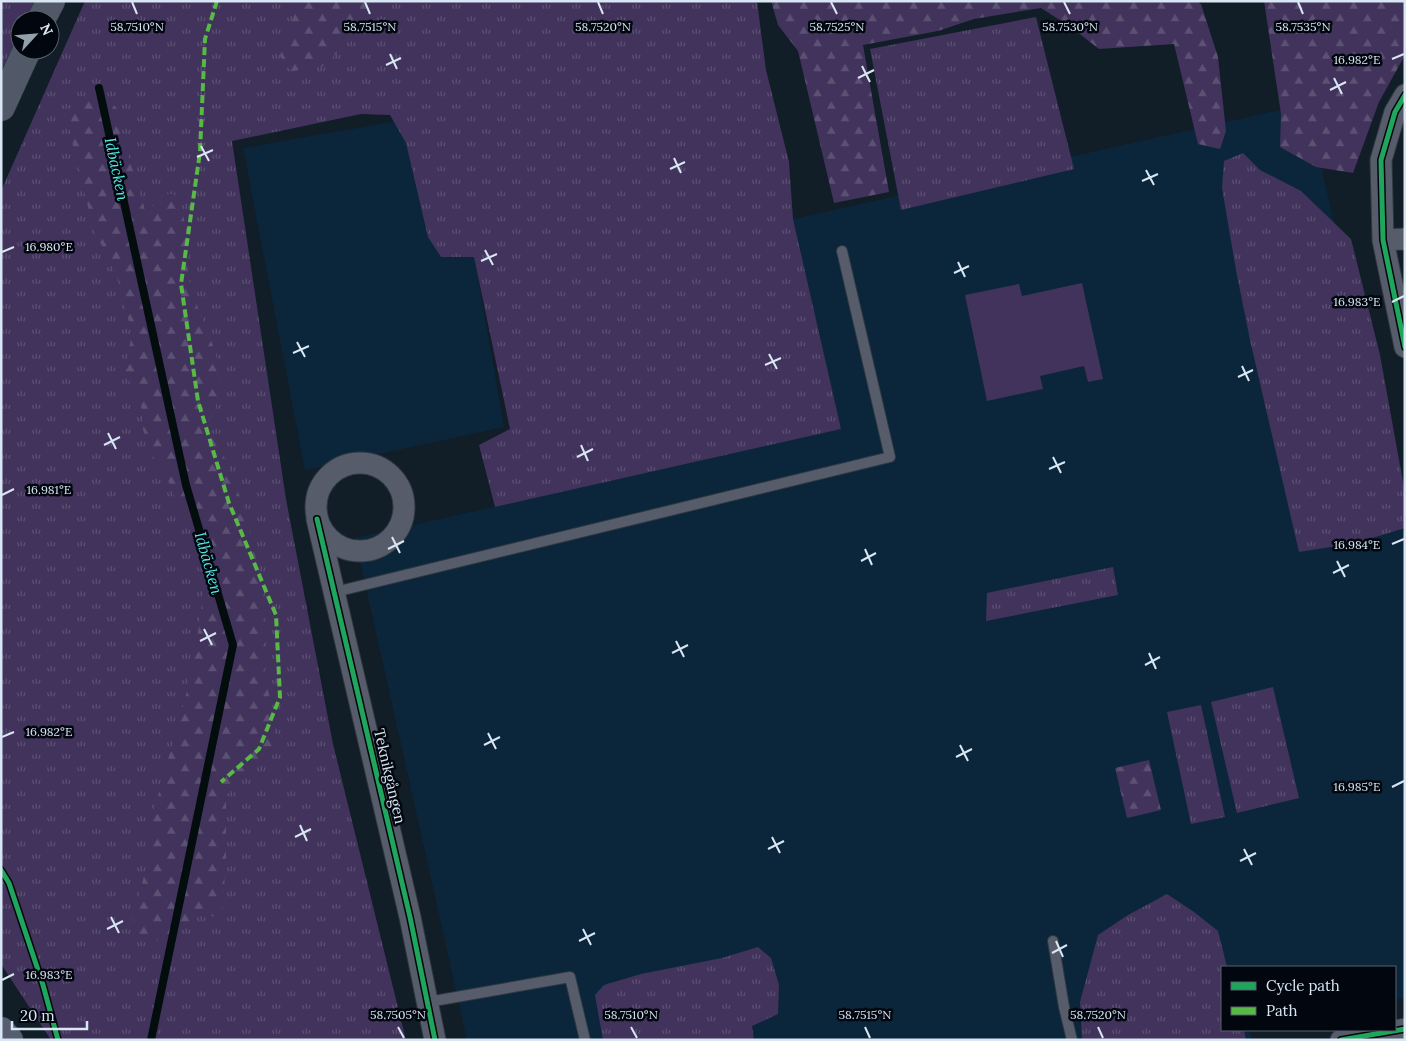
<svg xmlns="http://www.w3.org/2000/svg" width="1406" height="1041" viewBox="0 0 1406 1041" font-family="Lora,serif">
  <style>
    .built { fill: #0b263b }
    .grass { fill: url(#grass-tufts) }
    .forest { fill: url(#forest-firs) }
    .garden { fill: #41335b }
    .lines { fill: none; stroke-linecap: round; stroke-linejoin: round }
    .stream { stroke: #030d0e; stroke-width: 8 }
    .lane-casing { stroke: #2f3942; stroke-width: 12 }
    .street-casing { stroke: #2f3942; stroke-width: 23 }
    .primary-casing { stroke: #2f3942; stroke-width: 29 }
    .highway-casing { stroke: #2f3942; stroke-width: 29 }
    .lane { stroke: #575c6a; stroke-width: 10 }
    .street { stroke: #575c6a; stroke-width: 21 }
    .primary { stroke: #555d6e; stroke-width: 28 }
    .highway { stroke: #515867; stroke-width: 28 }
    .quiet { stroke: #58b947; stroke-width: 4; stroke-dasharray: 8 4; stroke-linecap: butt }
    .cycleway-casing { stroke: #02070f; stroke-width: 8 }
    .cycleway { stroke: #20a55d; stroke-width: 5 }
    .ticks { fill: none; stroke: #d9e6f3; stroke-width: 2 }
    .labels { text-anchor: middle; dominant-baseline: central; stroke-width: 5; stroke-linejoin: round; paint-order: stroke }
    .street-label { font-size: 15px; fill: #d9e6f3; stroke: #02070f }
    .water-label { font-size: 16px; font-style: italic; fill: #50e7e0; stroke: #02070f }
    .ticks-label { font-size: 12px; text-anchor: middle; fill: #d9e6f3; stroke: #02070f; stroke-width: 5; stroke-linejoin: round; paint-order: stroke }
  </style>
  <defs>
    <pattern id="grass-tufts" width="24" height="20" patternUnits="userSpaceOnUse" patternTransform="scale(1.25)"><rect width="24" height="20" fill="#41335b"/><path d="M3 7l-1-3M5 7V3M7 7l1-3M15 17l-1-3M17 17v-4M19 17l1-3" fill="none" stroke="#5c5173"/></pattern>
    <pattern id="forest-firs" width="22" height="20" patternUnits="userSpaceOnUse" patternTransform="scale(1.25)"><rect width="22" height="20" fill="#41335b"/><path d="M5 1l3.5 6h-7zM16 11l3.5 6h-7z" fill="#5c5173"/></pattern>
  </defs>
  <rect width="100%" height="100%" fill="#111d27"/>
  <path class="built" d="M 1307,104 L 1405,540 L 1405,998 L 1395,1000 L 1395,967 L 1222,967 L 1222,1030 L 1262,1030 L 1250,1032 L 1252,1040 L 467,1040 L 355,538 L 840,429 L 793,219 Z
    M 449,112 L 504,427 L 305,470 L 243,148 Z"/>
  <path class="grass" d="M 1,1 L 37,1 L 27,20 L 20,20 L 20,34 L 1,71 Z
    M 85,1 L 757,1 L 766,70 L 789,162 L 793,219 L 841,429 L 495,507 L 479,445 L 510,429 L 474,257 L 441,257 L 428,237 L 406,143 L 390,115 L 361,114 L 232,141 L 286,499 L 333,744 L 406,1040 L 51,1040 L 1,964 L 1,191 Z
    M 1036,17 L 1074,169 L 901,210 L 870,49 Z
    M 1243,153 L 1260,170 L 1301,191 L 1351,239 L 1380,355 L 1405,493 L 1405,528 L 1356,543 L 1299,552 L 1250,340 L 1236,270 L 1222,188 L 1224,161 Z
    M 1113,567 L 1118,595 L 986,621 L 987,593 Z
    M 1273,687 L 1299,798 L 1237,813 L 1211,702 Z
    M 1201,705 L 1225,817 L 1191,824 L 1167,712 Z
    M 1167,894 L 1194,912 L 1218,931 L 1227,967 L 1222,967 L 1222,1030 L 1244,1030 L 1246,1040 L 1082,1040 L 1080,1002 L 1098,935 L 1128,915 Z
    M 758,947 L 771,958 L 779,985 L 778,1014 L 752,1026 L 754,1040 L 603,1040 L 595,995 L 604,985 L 641,974 L 722,958 Z"/>
  <path class="forest" d="M 299,1 L 382,1 L 369,20 L 324,66 L 293,71 L 286,66 L 280,56 Z
    M 771,1 L 1196,1 L 1201,4 L 1218,57 L 1226,131 L 1220,149 L 1198,144 L 1174,44 L 1099,49 L 1072,28 L 1041,8 L 974,19 L 938,31 L 863,45 L 889,192 L 834,203 L 798,51 L 778,25 Z
    M 1264,1 L 1405,1 L 1405,55 L 1379,102 L 1353,173 L 1316,167 L 1280,147 L 1281,114 Z
    M 88,96 L 102,97 L 116,107 L 128,155 L 146,213 L 163,194 L 173,194 C 177,200 181,207 183,215 C 189,237 185,262 190,284 C 202,330 240,376 207,423 L 227,463 L 245,510 L 261,582 L 266,628 L 265,681 L 275,715 L 272,753 L 226,795 L 226,859 L 222,917 L 197,915 L 168,938 L 148,942 L 138,933 L 131,913 L 139,895 L 148,861 L 153,814 L 187,691 L 200,621 L 204,574 L 200,529 L 179,507 L 165,473 L 150,453 L 143,429 L 141,405 L 125,372 L 132,333 L 117,277 L 93,228 L 70,133 L 72,107 Z
    M 1149,760 L 1161,810 L 1127,818 L 1115,768 Z"/>
  <path class="garden" d="M 1082,283 L 1103,379 L 1088,382 L 1084,366 L 1040,376 L 1043,389 L 987,401 L 965,295 L 1019,284 L 1022,296 Z"/>
  <g class="lines">
    <path class="stream" d="M 99,88 L 186,485 L 233,645 L 151,1040"/>
    <g class="lane-casing">
      <path id="lane" d="M 335,592 L 890,457 L 842,251
        M 1053,941 L 1064,1007 L 1072,1040
        M 428,1002 L 570,977 L 585,1040"/>
    </g>
    <g class="street-casing">
      <path id="street" d="M 1405,95 L 1395,112 L 1381,160 L 1383,240 L 1405,347
        M 1383,240 L 1405,239
        M316 507a44 44 0 1 1 88 0a44 44 0 1 1-88 0Z
        M 317,519 L 410,917 L 435,1040
        M 1341,1040 L 1405,1029"/>
    </g>
    <g class="primary-casing">
      <path id="primary" d="M 1,1031 L 9,1040"/>
    </g>
    <g class="highway-casing">
      <path id="highway" d="M 41,20 L 51,1
        M 1,107 L 27,50"/>
    </g>
    <use href="#lane" class="lane"/>
    <use href="#street" class="street"/>
    <use href="#primary" class="primary"/>
    <use href="#highway" class="highway"/>
    <path class="quiet" d="M 217,1 L 205,39 L 200,152 L 181,284 L 198,401 L 229,503 L 276,615 L 280,697 L 259,749 L 221,782"/>
    <g class="cycleway-casing">
      <path id="cycleway" d="M 1405,95 L 1395,112 L 1381,160 L 1383,240 L 1405,347
        M 317,519 L 410,917 L 435,1040
        M 1,870 L 9,883 L 43,985 L 58,1040
        M 1341,1040 L 1405,1029"/>
    </g>
    <use href="#cycleway" class="cycleway"/>
  </g>
  <path class="ticks" d="M 132,2 L 137,14M 365,2 L 370,14M 598,2 L 603,14M 831,2 L 837,14M 1064,2 L 1070,14M 1298,2 L 1303,14M 390,54 L 397,69M 1392,59 L 1404,54M 386,65 L 401,58M 862,66 L 870,82M 858,78 L 874,70M 1334,78 L 1342,94M 1330,90 L 1346,82M 201,146 L 209,161M 197,157 L 213,150M 674,158 L 681,173M 670,169 L 685,162M 1146,170 L 1154,185M 1142,181 L 1158,174M 485,250 L 493,265M 2,252 L 14,247M 481,261 L 497,254M 958,262 L 965,277M 954,273 L 969,266M 1392,302 L 1404,296M 297,342 L 305,357M 293,353 L 309,346M 769,354 L 777,369M 765,365 L 781,358M 1242,366 L 1249,381M 1238,377 L 1253,370M 108,433 L 116,449M 104,445 L 120,437M 581,445 L 588,461M 577,457 L 593,449M 1053,457 L 1061,473M 1049,469 L 1065,462M 2,495 L 14,489M 392,537 L 400,553M 1392,544 L 1404,539M 388,549 L 404,541M 865,549 L 872,565M 861,561 L 876,553M 1337,561 L 1345,577M 1333,573 L 1349,565M 204,629 L 212,645M 200,641 L 216,633M 676,641 L 684,657M 672,653 L 688,645M 1149,653 L 1156,669M 1145,665 L 1160,657M 488,733 L 496,749M 2,737 L 14,732M 484,745 L 500,737M 960,745 L 968,761M 956,757 L 972,749M 1392,787 L 1404,781M 300,825 L 307,841M 295,837 L 311,829M 772,837 L 780,853M 768,849 L 784,841M 1244,849 L 1252,865M 1240,861 L 1256,853M 111,917 L 119,933M 107,929 L 123,921M 583,929 L 591,945M 579,941 L 595,933M 1056,941 L 1063,957M 1052,953 L 1067,945M 2,980 L 14,974M 398,1027 L 404,1038M 631,1027 L 637,1038M 865,1027 L 870,1038M 1098,1027 L 1103,1038"/>
  <g class="labels">
    <g class="street-label">
      <text transform="translate(390 776) rotate(77)">Teknikgången</text>
    </g>
    <g class="water-label">
      <text transform="translate(117 169) rotate(78)">Idbäcken</text>
      <text transform="translate(209 563) rotate(74)">Idbäcken</text>
    </g>
  </g>
  <g class="ticks-label">
    <text x="137" y="31">58.7510°N</text>
    <text x="370" y="31">58.7515°N</text>
    <text x="603" y="31">58.7520°N</text>
    <text x="837" y="31">58.7525°N</text>
    <text x="1070" y="31">58.7530°N</text>
    <text x="1303" y="31">58.7535°N</text>
    <text x="1357" y="64">16.982°E</text>
    <text x="49" y="251">16.980°E</text>
    <text x="1357" y="306">16.983°E</text>
    <text x="49" y="494">16.981°E</text>
    <text x="1357" y="549">16.984°E</text>
    <text x="49" y="736">16.982°E</text>
    <text x="1357" y="791">16.985°E</text>
    <text x="49" y="979">16.983°E</text>
    <text x="398" y="1019">58.7505°N</text>
    <text x="631" y="1019">58.7510°N</text>
    <text x="865" y="1019">58.7515°N</text>
    <text x="1098" y="1019">58.7520°N</text>
  </g>
  <rect width="1406" height="1041" fill="none" stroke="#d9e6f3" stroke-width="5"/>
  <rect x="1221" y="966" width="175" height="65" fill="#02070f" stroke="#58606a"/>
  <rect x="1231" y="982" width="25" height="8" fill="#20a55d" stroke="#58606a"/>
  <text x="1266" y="991" font-size="15" fill="#d9e6f3">Cycle path</text>
  <rect x="1231" y="1007" width="25" height="8" fill="#58b947" stroke="#58606a"/>
  <text x="1266" y="1016" font-size="15" fill="#d9e6f3">Path</text>
  <g transform="translate(35 35) rotate(64)"><circle r="24" fill="#02070f" stroke="#58606a"/>
  <path d="M0-4L9 19L0 12L-9 19Z" fill="#93a0ac"/>
  <text y="-8" font-size="14" font-weight="bold" text-anchor="middle" fill="#d9e6f3">N</text>
  </g>
  <path d="M12 1021v8h75v-8" fill="none" stroke="#d9e6f3" stroke-width="2.5"/>
  <text x="20" y="1021" font-size="15" fill="#d9e6f3" stroke="#02070f" stroke-width="4" paint-order="stroke">20 m</text>
</svg>
